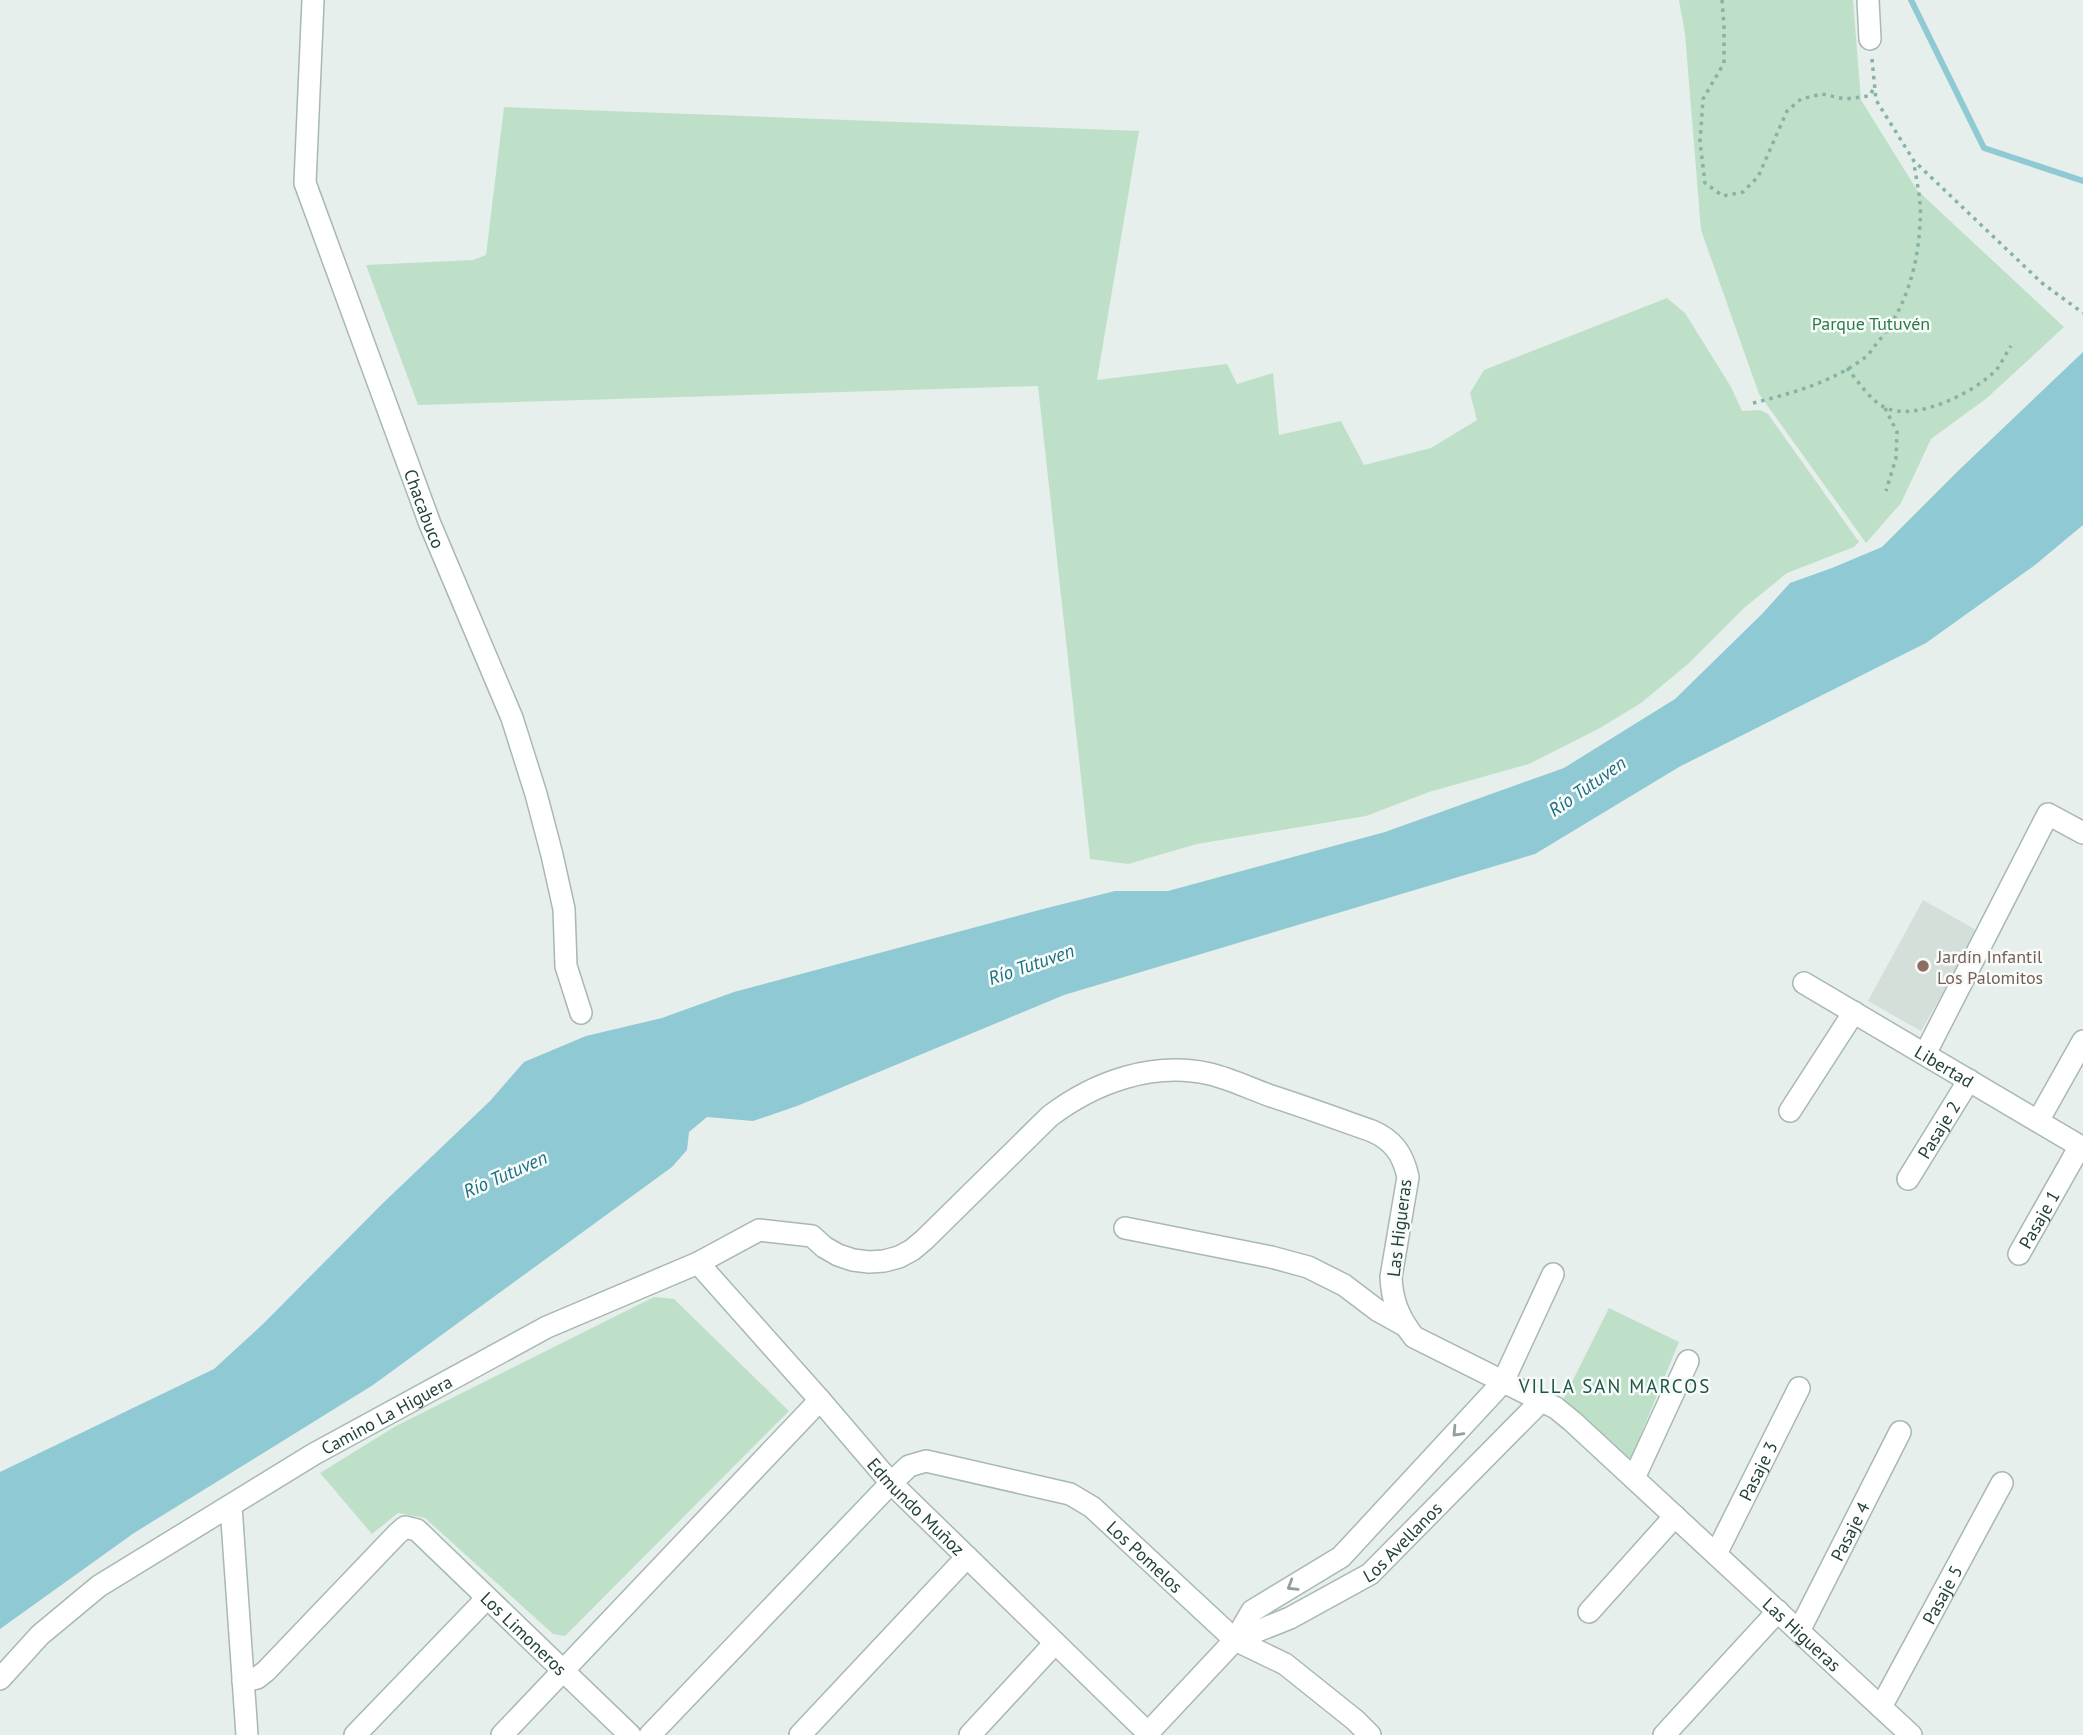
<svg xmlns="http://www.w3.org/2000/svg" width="2083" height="1735" viewBox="0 0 2083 1735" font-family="'PT Sans',sans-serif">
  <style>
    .built { fill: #d4dfda }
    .green { fill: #bfe0c8 }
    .water { fill: #8ec9d4 }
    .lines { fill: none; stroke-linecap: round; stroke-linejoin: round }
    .stream { stroke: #8ec9d4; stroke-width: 6 }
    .minor-casing { stroke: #a8b8b2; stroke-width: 24 }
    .path { stroke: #86b3a5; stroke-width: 3.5; stroke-dasharray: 3.5 5; stroke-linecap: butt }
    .minor { stroke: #fff; stroke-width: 21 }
    .oneway { stroke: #92a09c }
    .education-dot { fill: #8d6e63; stroke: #f7fbf9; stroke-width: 2.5 }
    .labels { text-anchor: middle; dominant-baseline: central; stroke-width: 5; stroke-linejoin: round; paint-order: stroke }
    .park-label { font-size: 18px; fill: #2d7a4b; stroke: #f7fbf9 }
    .street-label { font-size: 18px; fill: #24423a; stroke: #f7fbf9 }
    .education-label { font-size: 18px; fill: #785e54; stroke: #f7fbf9; text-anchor: start }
    .water-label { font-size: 19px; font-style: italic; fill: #1c6f80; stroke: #f7fbf9 }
    .neighbourhood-label { font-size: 19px; letter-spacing: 2px; fill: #1f5548; stroke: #f7fbf9 }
  </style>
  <rect width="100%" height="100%" fill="#e6efeb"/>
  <path class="built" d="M 1923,900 L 1978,931 L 1921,1031 L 1868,1001 Z"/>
  <path class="green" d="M 1679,0 L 1853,0 L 1861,100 L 1917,190 L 2064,327 L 1987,398 L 1931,439 L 1901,503 L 1866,543 L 1759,394 L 1701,230 L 1685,34 Z
    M 504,107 L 1139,131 L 1097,380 L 1227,364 L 1237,384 L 1273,373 L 1279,435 L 1341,421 L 1364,465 L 1431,448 L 1477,420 L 1470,393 L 1484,370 L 1667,298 L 1685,313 L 1731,387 L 1742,411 L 1760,410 L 1768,414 L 1859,542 L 1854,547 L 1787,573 L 1744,608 L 1688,664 L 1641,703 L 1600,728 L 1529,764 L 1429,792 L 1366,816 L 1197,844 L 1128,864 L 1090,859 L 1038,386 L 418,405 L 366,265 L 473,260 L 486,255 Z
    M 654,1297 L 674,1299 L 789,1411 L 565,1636 L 553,1634 L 425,1518 L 398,1513 L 372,1534 L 320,1473 L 396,1426 Z
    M 1609,1308 L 1679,1342 L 1629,1463 L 1562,1402 Z"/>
  <path class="water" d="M 2083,352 L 2083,525 L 2035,565 L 1926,643 L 1679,767 L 1535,854 L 1064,995 L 797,1106 L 753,1121 L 707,1117 L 689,1132 L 687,1150 L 672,1167 L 373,1385 L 134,1533 L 0,1629 L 0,1472 L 214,1369 L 263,1324 L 382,1204 L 490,1101 L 524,1062 L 586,1036 L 662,1018 L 734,992 L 1047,908 L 1115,891 L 1168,891 L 1385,832 L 1564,768 L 1675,699 L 1763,613 L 1790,583 L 1832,568 L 1882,547 L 1958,471 Z"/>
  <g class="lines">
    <path class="stream" d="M 1911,0 L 1984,148 L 2083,181"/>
    <g class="minor-casing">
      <g id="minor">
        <path id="s1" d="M 313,0 L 305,183 L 430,524 L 512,718 L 536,794 L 552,855 L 564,909 L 566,966 L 581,1013"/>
        <path d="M 1868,0 L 1870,39"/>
        <path id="s2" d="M 1804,983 L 2083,1148"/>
        <path d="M 1925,1054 L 2048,814 L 2083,833"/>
        <path d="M 1790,1111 L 1854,1012"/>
        <path d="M 2038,1121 L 2083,1041"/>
        <path id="s3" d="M 1908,1179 L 1969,1080"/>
        <path d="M 1125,1228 L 1271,1257 L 1308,1267 L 1344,1285 L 1377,1310 L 1404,1325"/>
        <path id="s4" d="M 2019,1254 L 2080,1146"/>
        <path id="s5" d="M 698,1263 L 820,1400 L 891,1483 L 1150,1735"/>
        <path d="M 1634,1478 L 1688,1361"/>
        <path d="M 231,1506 L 247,1735"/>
        <path id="s6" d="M 1716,1554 L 1799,1388"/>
        <path d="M 1589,1612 L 1675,1516"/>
        <path id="s7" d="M 1799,1631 L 1900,1432"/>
        <path id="s8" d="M 1235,1640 L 1290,1618 L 1370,1574 L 1541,1401"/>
        <path id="s9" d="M 0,1679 L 40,1635 L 99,1586 L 314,1454 L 547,1327 L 698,1263 L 759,1230 L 812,1236 L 824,1247 L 838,1255 L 853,1260 L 869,1262 L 884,1261 L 899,1257 L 912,1250 L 924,1240 L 1050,1116 C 1095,1082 1153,1061 1210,1074 C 1231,1079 1251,1089 1271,1096 C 1305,1107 1338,1119 1372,1131 C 1393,1140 1403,1154 1408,1177 L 1391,1277 C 1392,1301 1399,1318 1414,1337 L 1556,1408 L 1573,1422 L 1911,1735"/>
        <path id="s10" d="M 243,1681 L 257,1678 L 266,1671 L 397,1534 L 405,1527 L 417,1530 L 630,1735"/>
        <path id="s11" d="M 1881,1707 L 2002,1483"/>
        <path d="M 355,1735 L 487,1598"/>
        <path d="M 502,1735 L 820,1400"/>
        <path id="s12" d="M 650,1735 L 891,1483 L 909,1466 L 926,1461 L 1070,1494 L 1092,1507 L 1235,1640 L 1285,1664 L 1355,1720 L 1370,1735"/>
        <path d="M 800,1735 L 967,1557"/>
        <path d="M 970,1735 L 1055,1643"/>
        <path d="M 1146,1735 L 1235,1640 L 1252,1611 L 1341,1557 L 1503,1382 L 1553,1274"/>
        <path d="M 1664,1735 L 1778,1611"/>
      </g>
    </g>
    <path class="path" d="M 1722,0 L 1724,27 L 1724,63 L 1703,99 L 1700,142 L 1705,183 L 1723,196 L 1743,192 L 1758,177 L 1787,111 L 1801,99 L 1822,94 L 1845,99 L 1869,96 L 1875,87
      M 1872,59 L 1876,100 L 1914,161 L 2042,283 L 2083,313
      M 1847,368 C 1858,381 1869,399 1884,407 C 1914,423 1976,392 1997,369 C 2002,362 2006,353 2011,346
      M 1753,403 C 1790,394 1832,382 1863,359 C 1869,355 1873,348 1877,343 C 1906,309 1918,266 1920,223 C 1922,204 1917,183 1914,164
      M 1885,408 L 1897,432 L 1896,458 L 1886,491"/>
    <use href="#minor" class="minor"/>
  </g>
  <defs><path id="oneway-chevron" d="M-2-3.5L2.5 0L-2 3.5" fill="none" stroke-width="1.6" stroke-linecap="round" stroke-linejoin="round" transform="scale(1.75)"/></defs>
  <g class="oneway">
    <use href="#oneway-chevron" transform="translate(1457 1432) rotate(133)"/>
    <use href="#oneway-chevron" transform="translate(1292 1586) rotate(149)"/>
  </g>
  <circle class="education-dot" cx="1923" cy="966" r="7"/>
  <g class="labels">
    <g class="park-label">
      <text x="1871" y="323">Parque Tutuvén</text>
    </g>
    <g class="street-label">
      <text stroke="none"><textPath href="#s1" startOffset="530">Chacabuco</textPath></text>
      <text stroke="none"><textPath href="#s2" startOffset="163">Libertad</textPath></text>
      <text stroke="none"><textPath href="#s3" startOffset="58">Pasaje 2</textPath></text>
      <text stroke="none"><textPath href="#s4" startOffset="40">Pasaje 1</textPath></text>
      <text transform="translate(1399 1228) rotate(-83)">Las Higueras</text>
      <text stroke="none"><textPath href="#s9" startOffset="471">Camino La Higuera</textPath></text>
      <text stroke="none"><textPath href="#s6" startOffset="93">Pasaje 3</textPath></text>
      <text stroke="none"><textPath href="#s5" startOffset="327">Edmundo Muñoz</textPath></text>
      <text stroke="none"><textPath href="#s7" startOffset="112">Pasaje 4</textPath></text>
      <text stroke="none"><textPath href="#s8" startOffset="196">Los Avellanos</textPath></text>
      <text stroke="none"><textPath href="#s12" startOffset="637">Los Pomelos</textPath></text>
      <text stroke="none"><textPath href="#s11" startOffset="128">Pasaje 5</textPath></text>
      <text stroke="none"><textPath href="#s10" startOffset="387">Los Limoneros</textPath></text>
      <text stroke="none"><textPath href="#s9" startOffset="2306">Las Higueras</textPath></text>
    </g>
    <g class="education-label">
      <text x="1937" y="956">Jardín Infantil<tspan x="1937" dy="21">Los Palomitos</tspan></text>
    </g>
    <g class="water-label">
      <text transform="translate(1587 786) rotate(-35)">Río Tutuven</text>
      <text transform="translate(1031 964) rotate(-19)">Río Tutuven</text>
      <text transform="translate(505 1174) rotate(-24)">Río Tutuven</text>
    </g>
    <g class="neighbourhood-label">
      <text x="1615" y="1386">VILLA SAN MARCOS</text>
    </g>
  </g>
</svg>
